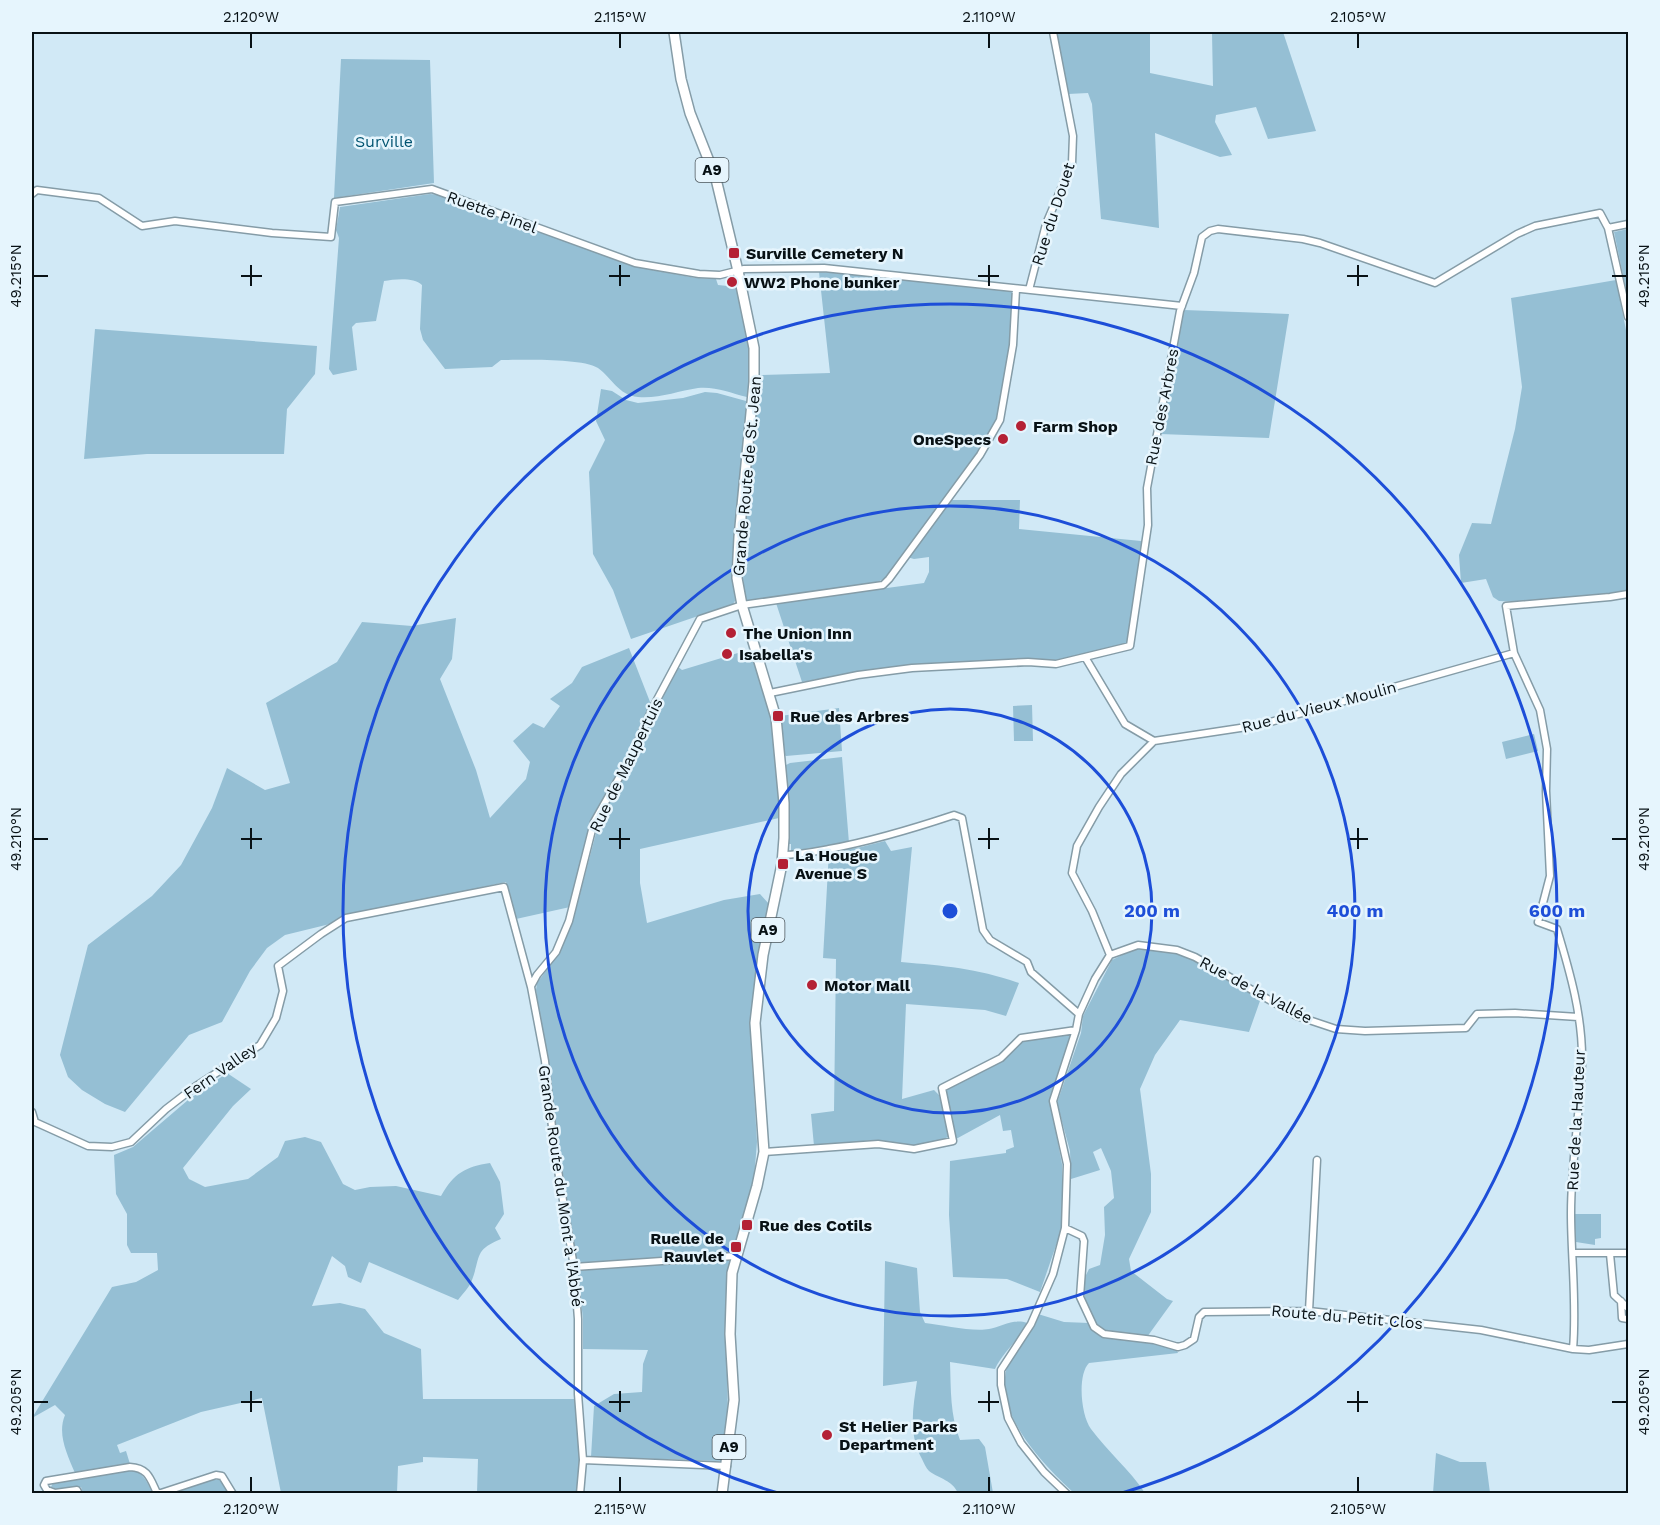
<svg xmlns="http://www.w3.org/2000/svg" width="1660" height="1525" viewBox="0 0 1660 1525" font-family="'Work Sans',sans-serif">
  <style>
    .green { fill: #95bfd4 }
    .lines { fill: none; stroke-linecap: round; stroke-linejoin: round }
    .minor-casing { stroke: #859ca7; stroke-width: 9 }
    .primary-casing { stroke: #859ca7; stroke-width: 12 }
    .minor { stroke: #fff; stroke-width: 6 }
    .primary { stroke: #fff; stroke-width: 9 }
    .ticks { fill: none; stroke: #081115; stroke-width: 2 }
    .ring { fill: none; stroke: #1d4ed8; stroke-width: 3 }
    .poi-dot { fill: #b42135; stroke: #e6f5fd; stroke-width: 2 }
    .labels { text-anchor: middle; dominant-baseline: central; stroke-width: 5; stroke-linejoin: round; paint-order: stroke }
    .shield { fill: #e6f5fd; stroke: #4b555b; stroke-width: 1.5 }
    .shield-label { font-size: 15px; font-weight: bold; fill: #081115 }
    .park-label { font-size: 16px; fill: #025471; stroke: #e6f5fd }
    .street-label { font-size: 16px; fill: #081115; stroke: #e6f5fd }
    .poi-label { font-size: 16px; font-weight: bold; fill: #081115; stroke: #e6f5fd; text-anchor: start }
    .centre { fill: #1d4ed8; stroke: #e6f5fd; stroke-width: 3 }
    .ring-label { font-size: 18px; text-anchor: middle; font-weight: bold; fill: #1d4ed8; stroke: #e6f5fd; stroke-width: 5; stroke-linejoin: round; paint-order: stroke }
    .neatline { fill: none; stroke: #081115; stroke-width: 2 }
    .ticks-label { font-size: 15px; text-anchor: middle; fill: #081115 }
  </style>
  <rect width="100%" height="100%" fill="#d1e9f6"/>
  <path class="green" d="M 1056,32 L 1150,32 L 1150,73 L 1213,86 L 1212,32 L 1283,32 L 1316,131 L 1268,139 L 1256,107 L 1216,115 L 1215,122 L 1232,155 L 1220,157 L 1155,133 L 1159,228 L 1101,219 L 1092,104 L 1088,93 L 1068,94 Z
    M 341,59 L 430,60 L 434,183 L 334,198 Z
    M 430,194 L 440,195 L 642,268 L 696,278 L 716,279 L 718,285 L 737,287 L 750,347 L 752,370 L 747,397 C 731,393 714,386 698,388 C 678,391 658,399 638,397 C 618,395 612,378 598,368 C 581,358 523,360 501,360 L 492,367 L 445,369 L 423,340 L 420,329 L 422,285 C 414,277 395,279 384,281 L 376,321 L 356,323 L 352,327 L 357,370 L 333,375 L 329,369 L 339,238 L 336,230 L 340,207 Z
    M 1628,229 L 1628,299 L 1614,232 Z
    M 819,272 L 847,273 L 1012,291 L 1012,335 L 998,415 L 990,434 L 886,578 L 875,583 L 747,602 C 734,587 757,406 760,375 L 830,373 Z
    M 1616,280 L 1628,340 L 1628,591 C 1587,599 1541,603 1499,601 L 1493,597 L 1486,579 L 1461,583 L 1459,555 L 1472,523 L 1491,524 L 1515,429 L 1522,387 L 1511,298 Z
    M 1184,310 L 1289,314 L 1269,438 L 1160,434 Z
    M 95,329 L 317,346 L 315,374 L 287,409 L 284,454 L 147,454 L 84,459 Z
    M 601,389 L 612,391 L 626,400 L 638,403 L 683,398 L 705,392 L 717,393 L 746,401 L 748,404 L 733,556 L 735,601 L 733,604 L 631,639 L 613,590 L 593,554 L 589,472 L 605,440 L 596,421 Z
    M 952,500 L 1020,500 L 1019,529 L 1141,541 L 1143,544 L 1127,643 L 1056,661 L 1030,659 L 924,664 L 863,671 L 802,682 L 776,603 L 924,583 L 929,572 L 929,557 L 914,559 L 907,557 Z
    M 456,618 L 452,659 L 440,679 L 476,770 L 490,818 L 526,779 L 530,762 L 513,741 L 533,723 L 544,728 L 560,706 L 550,699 L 572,683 L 582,667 L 629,648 L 652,707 L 592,821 L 570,907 L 516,919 L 506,882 L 346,916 L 334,923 L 285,935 L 267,948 L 250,971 L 222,1022 L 189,1035 L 125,1112 L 105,1104 L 82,1090 L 68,1077 L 60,1055 L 88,945 L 152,896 L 181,865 L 212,808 L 227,768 L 265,790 L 290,783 L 266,703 L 337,662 L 362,622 L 412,626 Z
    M 751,649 L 770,708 L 779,800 L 779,818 L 640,849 L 640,883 L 647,923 L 724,900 L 760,894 L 769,904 L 759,947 L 750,1027 L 757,1142 L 754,1179 L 730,1262 L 726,1299 L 728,1422 L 722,1461 L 591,1457 L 594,1406 L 614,1394 L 642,1392 L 643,1364 L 648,1350 L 583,1349 L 583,1318 L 576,1262 L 536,990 L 537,983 L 561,950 L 573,920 L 599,822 L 638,752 L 657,704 L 677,666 L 682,670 Z
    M 1032,705 L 1033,741 L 1014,741 L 1013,706 Z
    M 839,708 L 842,751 L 786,756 L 783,753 L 780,716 Z
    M 1534,734 L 1538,751 L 1506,759 L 1502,742 Z
    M 842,757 L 849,843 L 791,852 L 791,844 L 787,844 L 786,765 L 790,763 Z
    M 885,841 L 891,851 L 912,847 L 901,962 C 945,966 976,968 1019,983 L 1006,1016 L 985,1010 L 906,1004 L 902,1099 L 934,1090 L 939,1095 L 950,1136 L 944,1139 L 908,1147 L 874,1140 L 814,1146 L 811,1114 L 834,1111 L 836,959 L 823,958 L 829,851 L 857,848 Z
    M 1138,947 L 1177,954 L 1194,960 L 1261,998 L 1249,1032 L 1180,1020 L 1155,1055 L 1140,1089 L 1151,1174 L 1151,1212 L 1129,1259 L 1131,1271 L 1167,1299 L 1173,1301 L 1147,1337 C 1136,1335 1114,1336 1104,1331 C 1090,1325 1083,1293 1082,1279 L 1084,1279 L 1089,1269 L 1100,1265 L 1105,1235 L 1104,1207 L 1114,1198 L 1111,1171 L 1101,1148 L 1093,1152 L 1100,1170 L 1071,1179 L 1070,1151 L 1057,1103 L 1081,1033 L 1083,1016 L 1112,960 Z
    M 1073,1033 L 1050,1101 L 1062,1164 L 1062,1228 L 1040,1292 L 1007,1279 L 953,1277 L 949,1215 L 950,1161 L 1006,1153 L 1006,1150 L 1014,1147 L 1011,1130 L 1003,1131 L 1000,1115 L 956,1139 L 945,1095 L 945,1089 L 1002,1060 L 1022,1040 Z
    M 227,1073 L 251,1089 L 233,1106 L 183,1168 L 189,1179 L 205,1187 L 248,1179 L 278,1157 L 285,1141 L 305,1137 L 321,1142 L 343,1184 L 355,1190 L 370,1187 L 396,1186 L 441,1196 C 454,1173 465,1167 490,1163 L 500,1182 L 504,1214 L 495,1228 L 501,1239 C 474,1250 481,1256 472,1280 C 470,1287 463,1293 458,1300 L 369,1262 L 361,1283 L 348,1277 L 345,1266 L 332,1256 L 312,1306 L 340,1303 L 365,1309 L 384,1333 L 421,1349 L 423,1399 L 575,1399 L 580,1457 L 577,1493 L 477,1493 L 478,1459 L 423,1457 L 423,1462 L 398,1466 L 397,1493 L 281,1493 L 262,1398 L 201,1412 L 117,1445 L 120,1453 L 126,1451 L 130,1464 L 75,1473 C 67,1454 57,1434 65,1415 L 55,1405 L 32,1418 L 112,1287 L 136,1282 L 158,1270 L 157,1253 L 131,1253 L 127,1245 L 127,1214 L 116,1194 L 114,1155 L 133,1147 L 188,1100 Z
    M 1574,1214 L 1601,1214 L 1601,1238 L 1595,1239 L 1595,1245 L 1576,1242 Z
    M 885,1261 L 917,1268 L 920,1312 L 925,1323 C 942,1325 973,1332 989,1329 C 1001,1327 1014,1318 1027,1323 C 1019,1340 1003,1352 995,1369 L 950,1362 C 951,1390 950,1415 960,1440 L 979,1439 L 985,1447 L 993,1493 L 958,1493 C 952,1480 940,1479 929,1471 C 926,1468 924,1463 922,1459 C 908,1434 913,1408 917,1381 L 883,1386 Z
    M 1038,1314 L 1064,1322 L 1089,1323 L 1091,1329 L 1103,1338 L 1152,1343 L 1176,1349 L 1178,1353 L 1089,1363 C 1077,1375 1081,1416 1091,1429 C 1108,1452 1129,1469 1145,1493 L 1074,1493 C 1044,1465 996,1417 1006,1371 C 1010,1355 1032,1335 1038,1314 Z
    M 1436,1453 L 1460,1462 L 1486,1462 L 1490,1493 L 1433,1493 Z
    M 128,1470 C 144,1471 146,1481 153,1493 L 83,1493 L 81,1487 L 57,1489 L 51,1487 L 53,1483 Z
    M 209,1480 L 220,1480 L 229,1493 L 169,1494 Z"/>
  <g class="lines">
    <g class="minor-casing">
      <path id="minor" d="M 32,194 L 37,190 L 99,198 L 142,226 L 175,221 L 272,233 L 331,237 L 335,202 L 432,189 L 635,263 L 699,274 L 720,275 L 744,269 L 824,268 L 1182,306
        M 1608,228 L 1628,224
        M 1029,290 L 1046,224 L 1072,163 L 1073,136 L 1053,32
        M 1085,657 L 1125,724 L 1154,741
        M 770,693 L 858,675 L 912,668 L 1028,662 L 1056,664 L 1130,646 L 1148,525 L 1147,488 L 1180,311 L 1194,273 L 1202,237 L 1210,231 L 1218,229 L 1303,239 L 1320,243 L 1435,283 L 1517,234 L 1535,226 L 1600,213 L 1608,228 L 1628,317
        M 783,855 C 799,855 813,852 829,849 C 872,841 912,829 954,815 L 962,818 L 983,930 L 990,940 L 1027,962 L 1031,972 L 1079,1014
        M 1110,955 L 1092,911 L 1072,873 L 1077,846 L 1099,807 L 1121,774 L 1154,741 L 1260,725 L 1514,653
        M 1110,955 L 1138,945 L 1177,950 L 1195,957 L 1297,1016 L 1336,1029 L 1365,1031 L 1466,1028 L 1477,1014 L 1515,1013 L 1578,1017
        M 531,986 L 537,975 L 556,952 L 569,921 L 594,822 L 632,755 L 652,709 L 700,619 L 742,605 L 883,585 L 889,579 L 980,455 L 1000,420 L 1013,345 L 1016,289
        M 32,1112 L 35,1122 L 88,1146 L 112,1147 L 131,1142 L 166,1109 L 196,1086 L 260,1045 L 276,1018 L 283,991 L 278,966 L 321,934 L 346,918 L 504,887 L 531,987 L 545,1061 L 554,1146 L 574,1267 L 578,1319 L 578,1394 L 583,1460 L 580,1494
        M 764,1152 L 878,1144 L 914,1149 L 953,1141 L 942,1088 L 1001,1058 L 1021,1038 L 1076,1030
        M 1065,1228 L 1082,1236 L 1084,1241 L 1080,1297 L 1094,1327 L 1104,1334 L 1154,1340 L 1178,1347 L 1185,1345 L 1194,1339 L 1199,1317 L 1204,1312 L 1309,1311 L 1481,1330 L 1573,1349 L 1589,1350 L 1628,1344
        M 1573,1253 L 1628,1253
        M 1610,1254 L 1614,1295 L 1628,1308
        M 574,1267 L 735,1256
        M 1621,1301 L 1622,1318 L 1628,1319
        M 1309,1311 L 1317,1160
        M 1573,1349 C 1577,1303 1571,1258 1571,1213 C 1571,1162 1580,1113 1582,1063 C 1583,1017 1570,972 1557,929 L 1538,922 L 1550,876 L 1546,791 L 1547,749 L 1540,710 L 1514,653 L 1506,606 L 1610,597 L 1628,594
        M 583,1460 L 727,1466
        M 79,1494 L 77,1490 L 55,1493 L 47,1490 L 44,1485 L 46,1481 L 130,1467 C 148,1468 150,1478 157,1493 L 161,1493 L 216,1475 L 222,1476 L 233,1494
        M 1067,1494 L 1044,1472 L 1021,1443 L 1008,1418 L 1001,1385 L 1001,1370 L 1031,1324 L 1053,1274 L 1065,1228 L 1067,1164 L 1053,1101 L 1076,1030 L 1079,1014 L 1095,979 L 1110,955"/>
    </g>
    <g class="primary-casing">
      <path id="primary" d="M 674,32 L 681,79 L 690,113 L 716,179 L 738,271 L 754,348 L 754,382 L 739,537 L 737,578 L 742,605 L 776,718 L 784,803 L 784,838 L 782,864 L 763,955 L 755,1023 L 764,1152 L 757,1186 L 732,1273 L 730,1334 L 734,1400 L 722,1494"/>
    </g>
    <use href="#minor" class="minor"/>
    <use href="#primary" class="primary"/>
  </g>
  <path class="ticks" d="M 251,33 L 251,48M 620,33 L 620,48M 989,33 L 989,48M 1358,33 L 1358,48M 251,265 L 251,286M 620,265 L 620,286M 989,265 L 989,286M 1358,265 L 1358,286M 33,276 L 48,276M 241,276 L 262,276M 609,276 L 630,276M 978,276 L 999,276M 1347,276 L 1368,276M 1612,276 L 1627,276M 251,828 L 251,849M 620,828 L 620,849M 989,828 L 989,849M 1358,828 L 1358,849M 33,839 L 48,839M 241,839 L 262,839M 609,839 L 630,839M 978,839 L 999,839M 1347,839 L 1368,839M 1612,839 L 1627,839M 251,1391 L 251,1412M 620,1391 L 620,1412M 989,1391 L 989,1412M 1358,1391 L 1358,1412M 33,1402 L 48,1402M 241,1402 L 262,1402M 609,1402 L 630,1402M 978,1402 L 999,1402M 1347,1402 L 1368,1402M 1612,1402 L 1627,1402M 251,1477 L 251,1492M 620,1477 L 620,1492M 989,1477 L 989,1492M 1358,1477 L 1358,1492"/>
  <g class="ring">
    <circle cx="950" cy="911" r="202"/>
    <circle cx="950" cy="911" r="405"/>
    <path d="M778 1493A607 607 0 1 1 1122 1493"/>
  </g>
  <g class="poi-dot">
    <rect x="728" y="247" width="12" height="12" rx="3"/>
    <circle cx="732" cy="282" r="6"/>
    <circle cx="1021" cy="426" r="6"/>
    <circle cx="1003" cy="439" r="6"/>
    <circle cx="731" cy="633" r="6"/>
    <circle cx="727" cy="654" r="6"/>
    <rect x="772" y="710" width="12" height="12" rx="3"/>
    <rect x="777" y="858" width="12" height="12" rx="3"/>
    <circle cx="812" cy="985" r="6"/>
    <rect x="741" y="1219" width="12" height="12" rx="3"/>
    <rect x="730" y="1241" width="12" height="12" rx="3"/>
    <circle cx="827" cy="1435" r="6"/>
  </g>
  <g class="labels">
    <g class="shield">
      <rect x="695.5" y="158" width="33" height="24" rx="4.5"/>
      <rect x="751.5" y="918" width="33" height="24" rx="4.5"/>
      <rect x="712.5" y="1435" width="33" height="24" rx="4.5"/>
    </g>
    <g class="shield-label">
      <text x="712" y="170">A9</text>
      <text x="768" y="930">A9</text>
      <text x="729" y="1447">A9</text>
    </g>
    <g class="park-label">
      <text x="384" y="141">Surville</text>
    </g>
    <g class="street-label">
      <text transform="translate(492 212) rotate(20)">Ruette Pinel</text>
      <text transform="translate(1053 214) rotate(-72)">Rue du Douet</text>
      <text transform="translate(1162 407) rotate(-79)">Rue des Arbres</text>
      <text transform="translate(747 476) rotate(-85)">Grande Route de St. Jean</text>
      <text transform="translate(1319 707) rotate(-15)">Rue du Vieux Moulin</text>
      <text transform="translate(626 765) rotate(-64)">Rue de Maupertuis</text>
      <text transform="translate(1256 990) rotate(28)">Rue de la Vallée</text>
      <text transform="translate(220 1071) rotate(-35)">Fern Valley</text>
      <text transform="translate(1576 1120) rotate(-87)">Rue de la Hauteur</text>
      <text transform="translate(561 1186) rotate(82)">Grande Route du Mont à l'Abbé</text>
      <text transform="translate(1347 1317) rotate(5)">Route du Petit Clos</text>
    </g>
    <g class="poi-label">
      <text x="746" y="253">Surville Cemetery N</text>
      <text x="744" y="282">WW2 Phone bunker</text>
      <text x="1033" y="426">Farm Shop</text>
      <text x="991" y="439" text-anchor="end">OneSpecs</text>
      <text x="743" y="633">The Union Inn</text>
      <text x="739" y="654">Isabella's</text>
      <text x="790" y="716">Rue des Arbres</text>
      <text x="795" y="855">La Hougue<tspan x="795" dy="18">Avenue S</tspan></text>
      <text x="824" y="985">Motor Mall</text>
      <text x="759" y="1225">Rue des Cotils</text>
      <text x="724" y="1238" text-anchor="end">Ruelle de<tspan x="724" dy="18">Rauvlet</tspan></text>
      <text x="839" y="1426">St Helier Parks<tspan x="839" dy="18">Department</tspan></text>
    </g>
  </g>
  <circle cx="950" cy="911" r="9" class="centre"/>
  <g class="ring-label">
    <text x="1152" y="917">200 m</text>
    <text x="1355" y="917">400 m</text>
    <text x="1557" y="917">600 m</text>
  </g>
  <rect width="1660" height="1525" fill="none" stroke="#e6f5fd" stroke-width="66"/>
  <rect x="33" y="33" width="1594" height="1459" class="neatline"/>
  <g class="ticks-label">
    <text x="251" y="22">2.120°W</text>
    <text x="620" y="22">2.115°W</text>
    <text x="989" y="22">2.110°W</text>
    <text x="1358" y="22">2.105°W</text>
    <text transform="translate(16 276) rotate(-90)" y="5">49.215°N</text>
    <text transform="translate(1644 276) rotate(-90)" y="5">49.215°N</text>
    <text transform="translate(16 839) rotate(-90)" y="5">49.210°N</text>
    <text transform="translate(1644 839) rotate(-90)" y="5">49.210°N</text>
    <text transform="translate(16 1402) rotate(-90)" y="5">49.205°N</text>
    <text transform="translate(1644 1402) rotate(-90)" y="5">49.205°N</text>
    <text x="251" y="1514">2.120°W</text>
    <text x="620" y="1514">2.115°W</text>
    <text x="989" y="1514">2.110°W</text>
    <text x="1358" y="1514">2.105°W</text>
  </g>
</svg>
